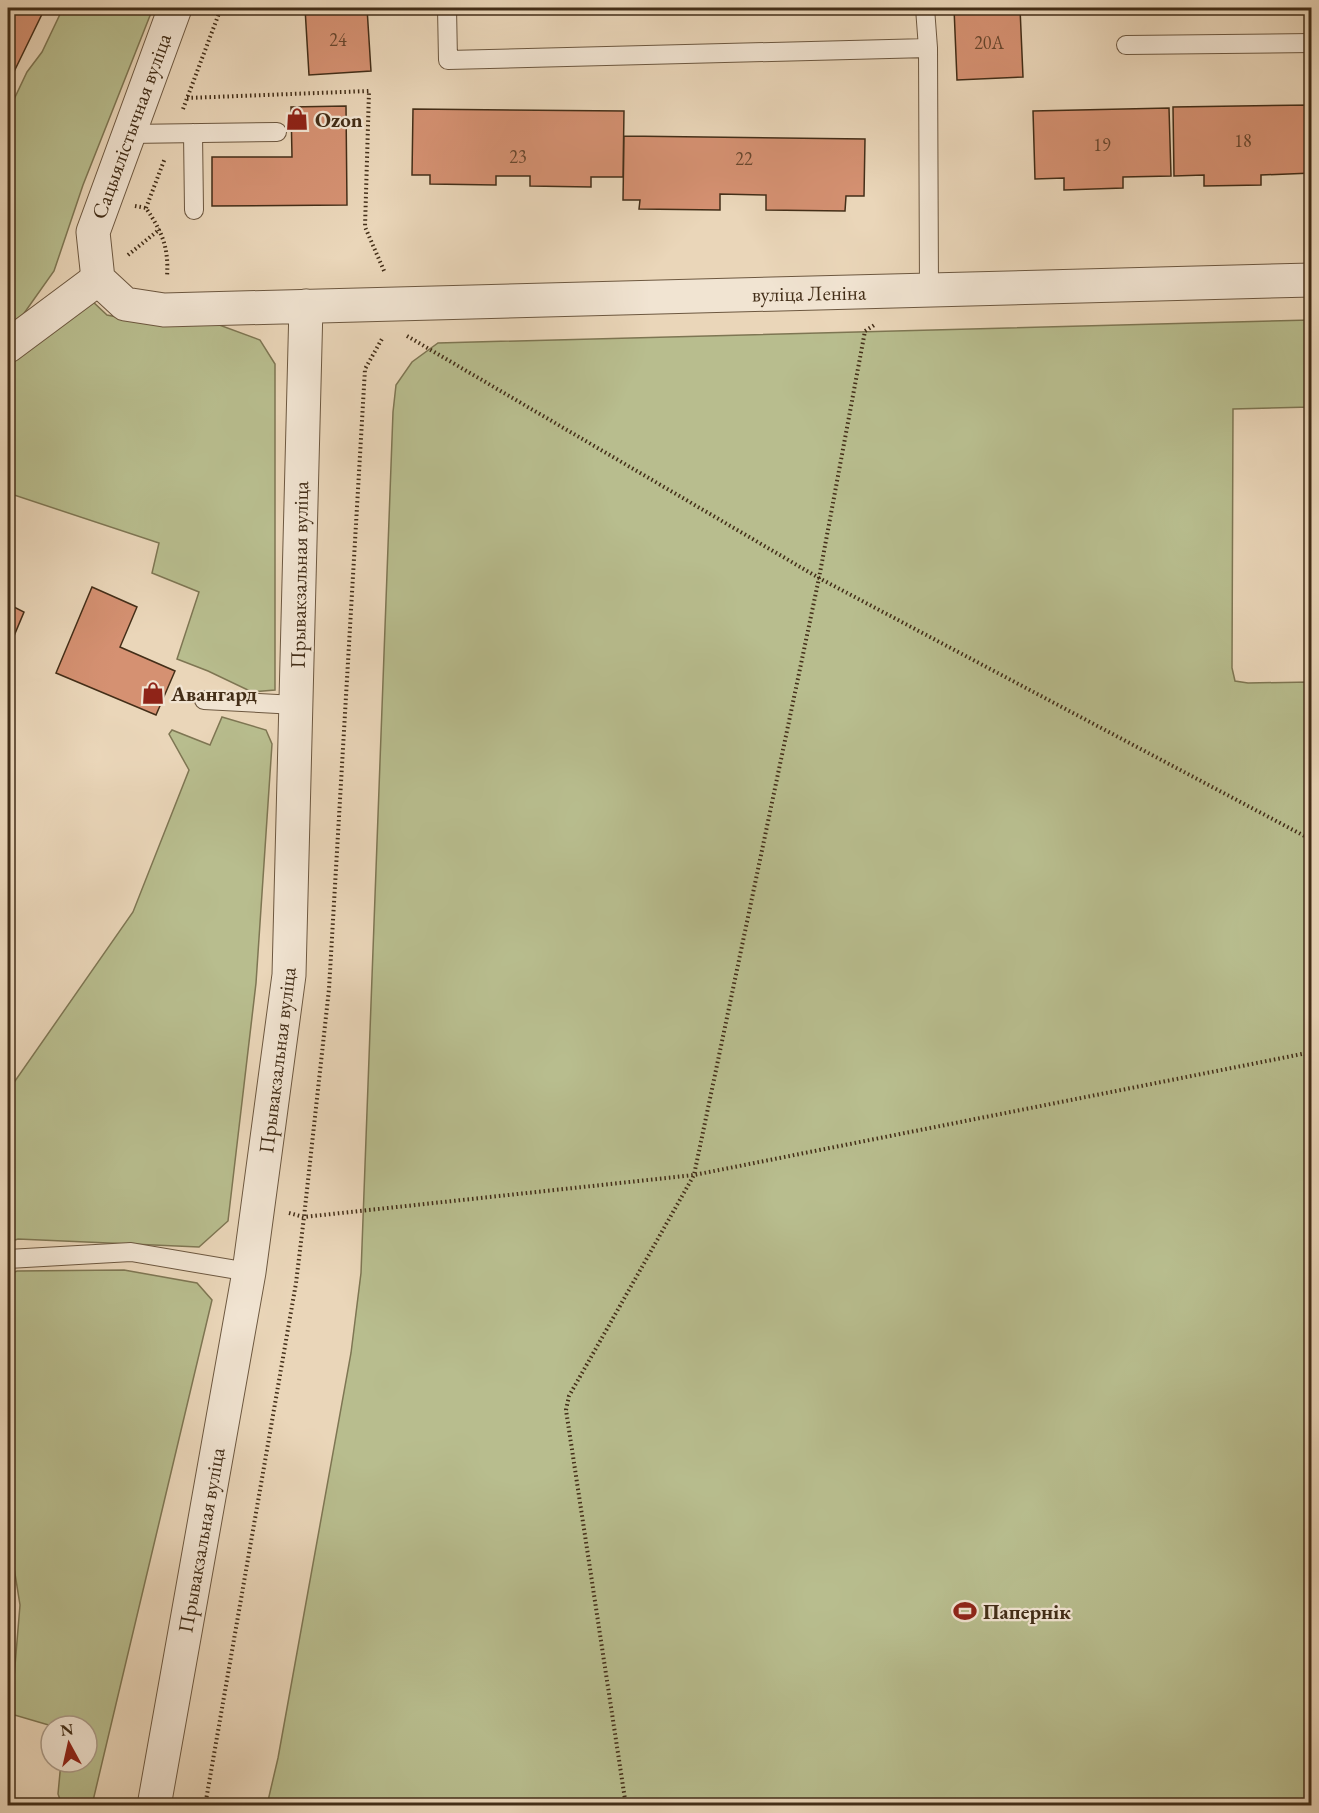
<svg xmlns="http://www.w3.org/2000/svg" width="1319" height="1813" viewBox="0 0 1319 1813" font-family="'EB Garamond',serif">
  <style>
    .green { fill: #b8bd8e; stroke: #7e7653; stroke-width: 1.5 }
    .building { fill: #d59172; stroke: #432e18; stroke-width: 1.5 }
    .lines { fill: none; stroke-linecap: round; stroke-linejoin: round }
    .service-casing { stroke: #6d5840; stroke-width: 20 }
    .minor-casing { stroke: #6d5840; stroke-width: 35 }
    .tertiary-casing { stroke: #6d5840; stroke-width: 35 }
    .path { stroke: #432e18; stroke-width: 4; stroke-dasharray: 1.5 3; stroke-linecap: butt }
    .service { stroke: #f1e4d2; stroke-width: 18 }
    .minor { stroke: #f1e4d2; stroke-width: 33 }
    .tertiary { stroke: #f1e4d2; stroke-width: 33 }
    .labels { text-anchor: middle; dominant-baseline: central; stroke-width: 4.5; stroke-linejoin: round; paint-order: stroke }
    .number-label { font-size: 18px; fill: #68472e }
    .poi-label { font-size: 21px; font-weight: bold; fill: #432e18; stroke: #f1e4d2; text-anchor: start }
    .street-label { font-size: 21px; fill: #432e18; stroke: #f1e4d2 }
  </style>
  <rect width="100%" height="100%" fill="#ead6b9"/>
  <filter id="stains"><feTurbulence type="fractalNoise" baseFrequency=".00333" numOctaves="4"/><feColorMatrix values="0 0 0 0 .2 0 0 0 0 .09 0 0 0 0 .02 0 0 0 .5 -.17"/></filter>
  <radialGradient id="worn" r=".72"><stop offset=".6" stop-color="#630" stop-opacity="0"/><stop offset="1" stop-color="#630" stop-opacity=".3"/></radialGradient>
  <path class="green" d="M 63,8 L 153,8 L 83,185 L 54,271 L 20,319 L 8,322 L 8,112 L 27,72 L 42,52 Z
    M 91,300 L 107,315 L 153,324 L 214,323 L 260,340 L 275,364 L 275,690 L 252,692 L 208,671 L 177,659 L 199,592 L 152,573 L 159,543 L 8,493 L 8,356 Z
    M 1311,320 L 1311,407 L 1233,409 L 1232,668 L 1235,681 L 1248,683 L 1311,682 L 1311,1805 L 267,1805 L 278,1758 L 351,1353 L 361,1273 L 393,412 L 396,385 L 412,362 L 438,343 Z
    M 222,717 L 266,730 L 272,744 L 256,983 L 228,1221 L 199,1247 L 18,1239 L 8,1242 L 8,1091 L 133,912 L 189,770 L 169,734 L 172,730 L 210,745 Z
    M 124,1270 L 197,1283 L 212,1300 L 92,1805 L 62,1805 L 58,1794 L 61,1762 L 87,1762 L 87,1726 L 52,1726 L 11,1714 L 20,1605 L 8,1530 L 8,1275 L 17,1271 Z"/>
  <path class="building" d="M 8,8 L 45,8 L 8,84 Z
    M 305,8 L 367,8 L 371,71 L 309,75 Z
    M 954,8 L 1020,8 L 1023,77 L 957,80 Z
    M 1312,105 L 1312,173 L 1261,175 L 1261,185 L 1204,186 L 1204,175 L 1174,176 L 1173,107 Z
    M 346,106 L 347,205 L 212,206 L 212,157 L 292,157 L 291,107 Z
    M 1169,108 L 1171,176 L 1123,177 L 1123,188 L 1064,190 L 1064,178 L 1035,179 L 1033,111 Z
    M 413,109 L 624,111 L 623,177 L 591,177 L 591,187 L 530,186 L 530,176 L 496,176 L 496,185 L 430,184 L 430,175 L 412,175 Z
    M 624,136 L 865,139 L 864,196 L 846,196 L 845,211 L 766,210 L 766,195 L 720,194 L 720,210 L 639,209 L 640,200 L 623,200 Z
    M 92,587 L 137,607 L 120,647 L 175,671 L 156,715 L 56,673 Z
    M 8,604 L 24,612 L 11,643 L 8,642 Z"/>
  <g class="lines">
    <g class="service-casing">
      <path id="service" d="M 447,8 L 448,60 L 928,48
        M 925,8 L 928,48 L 929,290
        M 1126,45 L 1312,43
        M 193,133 L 194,210
        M 128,134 L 277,132
        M 204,700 L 296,705
        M 8,1259 L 131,1252 L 249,1272"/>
    </g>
    <g class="minor-casing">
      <path id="minor" d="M 8,346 L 98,279"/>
    </g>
    <g class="tertiary-casing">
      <path id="tertiary" d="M 175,8 L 93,232 L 98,279 L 125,304 L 164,310 L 1312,280
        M 154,1806 L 249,1272 L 289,975 L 306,306"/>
    </g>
    <path class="path" d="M 187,98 L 369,91 L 365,227 L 385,273
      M 183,109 L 221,8
      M 135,206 L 146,208 C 162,232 169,247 167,277
      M 146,208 L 165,158
      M 128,255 L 160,229
      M 407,336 L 819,578 L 1312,840
      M 289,1213 L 304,1217 L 694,1175 L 1312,1052
      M 205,1806 L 296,1283 L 304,1217 L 329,989 L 365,369 L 383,337
      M 626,1806 L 566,1410 L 569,1396 L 694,1175 L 819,578 L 865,331 L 876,324"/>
    <use href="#service" class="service"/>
    <use href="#minor" class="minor"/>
    <use href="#tertiary" class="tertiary"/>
  </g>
  <defs>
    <g id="shop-bare" transform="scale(1.8)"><path d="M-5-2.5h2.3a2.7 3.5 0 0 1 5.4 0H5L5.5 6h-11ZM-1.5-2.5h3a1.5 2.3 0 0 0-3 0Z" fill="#8f2418" stroke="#f1e4d2" stroke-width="2.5" paint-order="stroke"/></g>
    <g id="stadium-bare" transform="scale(1.8)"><path d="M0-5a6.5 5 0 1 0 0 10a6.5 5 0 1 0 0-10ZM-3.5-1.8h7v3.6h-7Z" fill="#8f2418" stroke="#f1e4d2" stroke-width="2.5" paint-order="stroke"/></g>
  </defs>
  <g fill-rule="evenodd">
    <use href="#shop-bare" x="297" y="119"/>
    <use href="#shop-bare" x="153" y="693"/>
    <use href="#stadium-bare" x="965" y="1611"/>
  </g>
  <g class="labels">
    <g class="number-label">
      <text x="338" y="39">24</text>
      <text x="989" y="42">20А</text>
      <text x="1243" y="140">18</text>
      <text x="1102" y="144">19</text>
      <text x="518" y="156">23</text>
      <text x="744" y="158">22</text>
    </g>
    <g class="poi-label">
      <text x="315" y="119">Ozon</text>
      <text x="171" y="693">Авангард</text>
      <text x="983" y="1611">Папернік</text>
    </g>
    <g class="street-label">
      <text transform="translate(131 126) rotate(-70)">Сацыялістычная вуліца</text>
      <text transform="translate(809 293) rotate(-1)">вуліца Леніна</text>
      <text transform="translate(299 575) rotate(-89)">Прывакзальная вуліца</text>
      <text transform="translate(277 1060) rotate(-83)">Прывакзальная вуліца</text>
      <text transform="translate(201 1540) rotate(-80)">Прывакзальная вуліца</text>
    </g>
  </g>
  <rect width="1319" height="1813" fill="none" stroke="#ead6b9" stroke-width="30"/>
  <rect x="9" y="9" width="1301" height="1795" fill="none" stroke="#432e18" stroke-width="3"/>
  <rect x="15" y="15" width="1289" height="1783" fill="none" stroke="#432e18" stroke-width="1.5"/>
  <g transform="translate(69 1744) rotate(352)"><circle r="28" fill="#f1e4d2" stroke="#ab9b88" stroke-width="1.5"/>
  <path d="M0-4.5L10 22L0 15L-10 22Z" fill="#8f2418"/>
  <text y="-9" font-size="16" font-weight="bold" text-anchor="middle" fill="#432e18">N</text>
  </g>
  <rect width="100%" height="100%" filter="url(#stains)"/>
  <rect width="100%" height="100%" fill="url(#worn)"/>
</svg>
